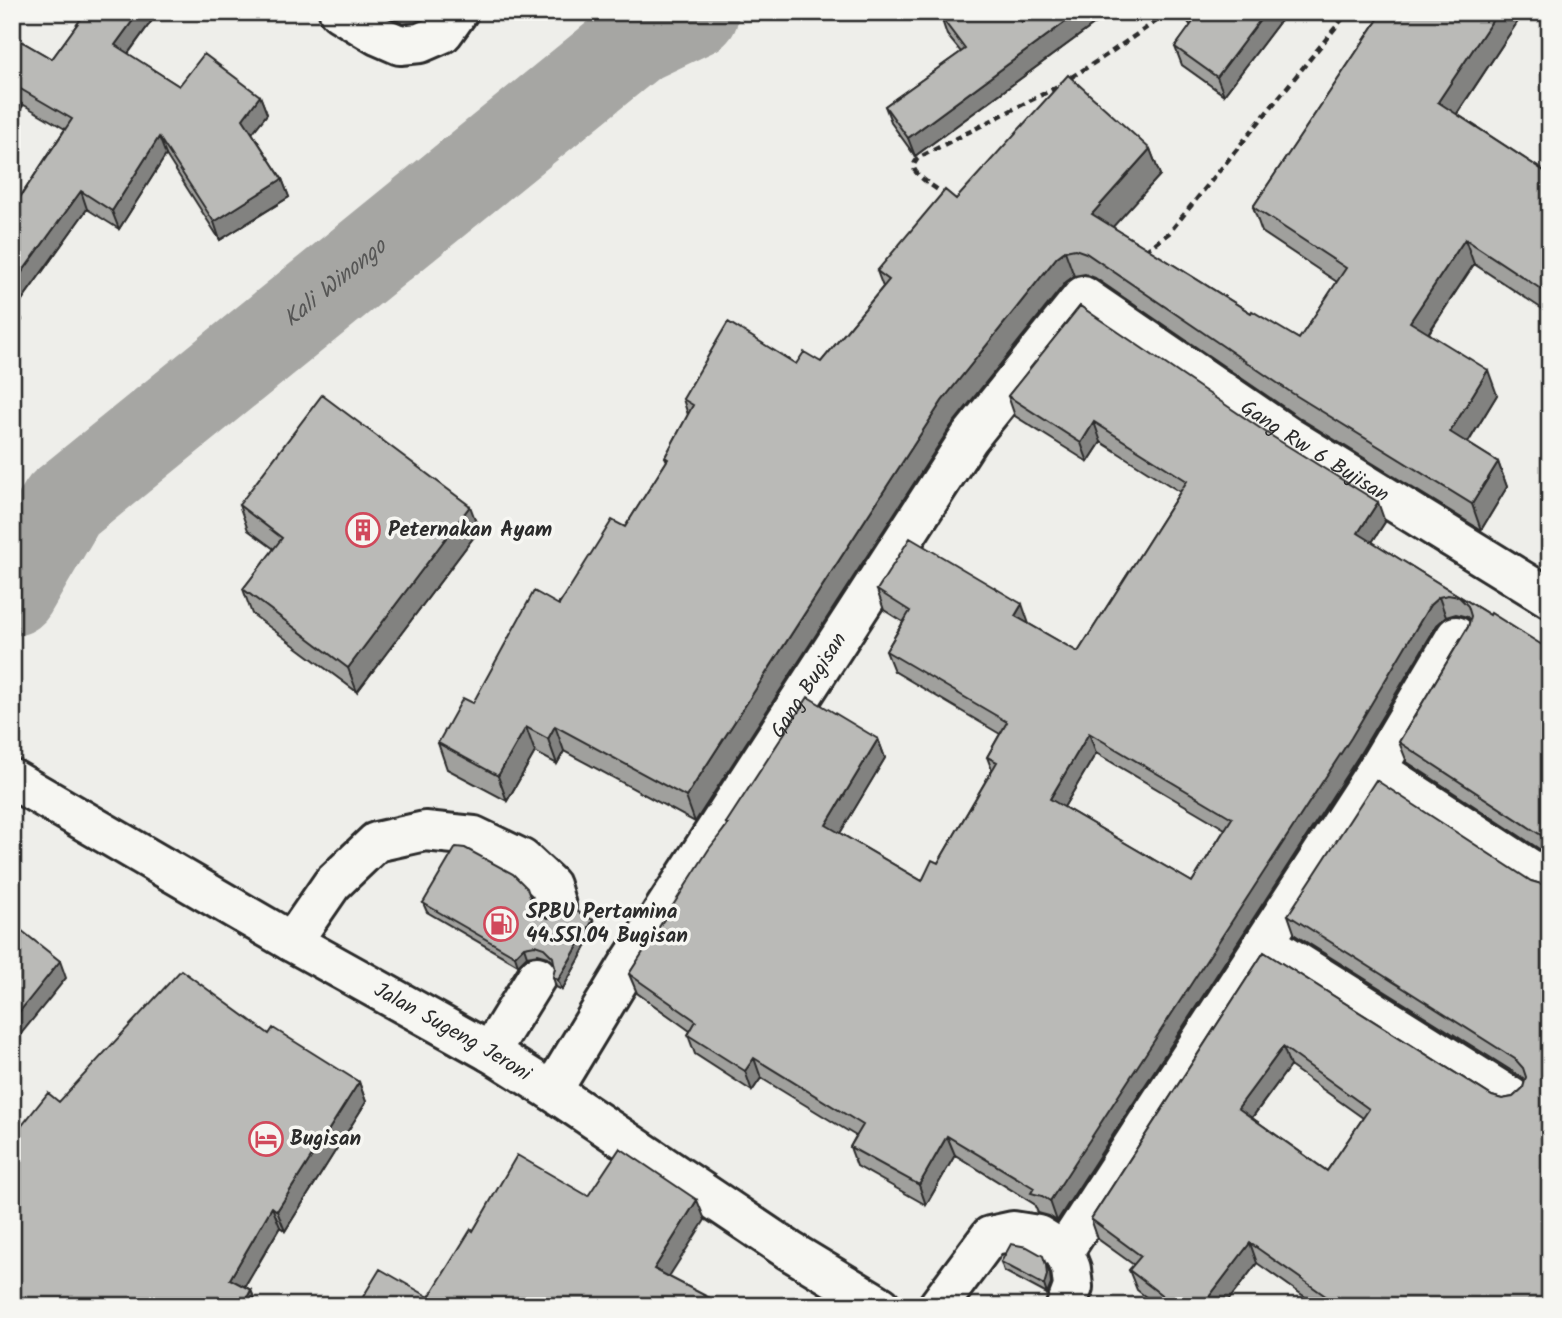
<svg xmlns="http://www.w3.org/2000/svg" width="1562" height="1318" viewBox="0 0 1562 1318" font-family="Kalam,sans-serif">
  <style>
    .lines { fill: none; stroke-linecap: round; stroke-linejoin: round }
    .river { stroke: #a6a6a3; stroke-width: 88 }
    .minor-casing { stroke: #2b2b2b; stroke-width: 44 }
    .major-casing { stroke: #2b2b2b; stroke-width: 44 }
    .path { stroke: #2b2b2b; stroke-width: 4.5; stroke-dasharray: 7 5; stroke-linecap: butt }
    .minor { stroke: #f6f6f2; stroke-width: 38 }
    .major { stroke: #f6f6f2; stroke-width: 38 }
    .wall { fill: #a0a09d; stroke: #2b2b2b; stroke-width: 2; fill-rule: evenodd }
    .shaded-wall { fill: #828280; stroke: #2b2b2b; stroke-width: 2 }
    .building { fill: #babab7; stroke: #2b2b2b; stroke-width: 2; fill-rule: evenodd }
    .labels { text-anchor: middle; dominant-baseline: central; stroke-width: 7; stroke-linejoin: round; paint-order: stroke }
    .street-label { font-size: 21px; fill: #2b2b2b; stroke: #f6f6f2 }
    .poi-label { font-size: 21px; font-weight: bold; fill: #2b2b2b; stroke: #f6f6f2; text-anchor: start }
    .water-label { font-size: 23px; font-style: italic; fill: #565655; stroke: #f6f6f2 }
  </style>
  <rect width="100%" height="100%" fill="#eeeeea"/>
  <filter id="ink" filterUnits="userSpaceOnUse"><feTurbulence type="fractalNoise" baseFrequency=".0143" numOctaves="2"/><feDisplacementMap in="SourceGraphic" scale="14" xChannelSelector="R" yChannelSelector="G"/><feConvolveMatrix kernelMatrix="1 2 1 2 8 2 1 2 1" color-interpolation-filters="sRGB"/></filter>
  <g filter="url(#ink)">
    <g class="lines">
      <path class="river" id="s1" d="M 12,592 L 63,505 L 634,41 L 695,12"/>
      <g class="minor-casing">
        <g id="minor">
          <path d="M 339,12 L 377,35 L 400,45 L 420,43 L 443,33 L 458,12"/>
          <path d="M 1377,769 L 1550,882"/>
          <path d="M 292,942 L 332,884 L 376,842 L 425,831 L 474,836 L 522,859 L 550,885 L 556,906"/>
          <path d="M 1265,942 L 1511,1097"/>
          <path d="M 490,1052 L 537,976"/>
          <path id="s2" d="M 552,1091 L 627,967 L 969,438 L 1083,296 L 1289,437 L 1550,598"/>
          <path d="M 1064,1251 L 1377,769 L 1456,636"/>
          <path d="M 938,1306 L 990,1236 L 1013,1231 L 1038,1235 L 1064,1251 L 1071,1269 L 1073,1287 L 1066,1306"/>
        </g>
      </g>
      <g class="major-casing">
        <g id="major">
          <path id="s3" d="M 12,779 L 292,942 L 490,1052 L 552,1091 L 790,1251 L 881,1306"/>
        </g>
      </g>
      <path class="path" d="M 12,119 L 25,101
        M 947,196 C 939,190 916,177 914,168 C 913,164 916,161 918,158 L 1051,90 L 1102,58 L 1170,12
        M 1145,251 L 1169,233 L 1348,12"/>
      <use href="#minor" class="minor"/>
      <use href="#major" class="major"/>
    </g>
    <path class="wall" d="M 86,12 L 158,12 L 128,54 L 179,86 L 260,96 L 267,114 L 252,133 L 282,179 L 289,197 L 220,240 L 166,155 L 119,229 L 87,209 L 17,307 L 22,320 L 12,334 L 12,207 L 13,208 L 65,129 L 12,98 L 12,36 L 52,59 Z
      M 1032,12 L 1111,12 L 915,156 L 892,124 L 885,106 L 961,52 L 947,35 L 941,17 L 1022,22 Z
      M 1181,12 L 1277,12 L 1280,21 L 1224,95 L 1182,65 L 1175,47 L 1191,26 Z
      M 1383,12 L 1524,12 L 1457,114 L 1550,175 L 1550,314 L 1474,264 L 1429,333 L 1497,395 L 1468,443 L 1498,462 L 1507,487 L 1481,530 L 1301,419 L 1095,278 L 1085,274 L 1074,276 L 1066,282 L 951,426 L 695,822 L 564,751 L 557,764 L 535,752 L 507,801 L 447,769 L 438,743 L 625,527 L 667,461 L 665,457 L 688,415 L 683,399 L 796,364 L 821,362 L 883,287 L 877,271 L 956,199 L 1150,149 L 1160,175 L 1112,227 L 1251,313 L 1299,339 L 1337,282 L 1262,232 L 1253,207 Z
      M 1080,306 L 1385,522 L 1372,542 L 1490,615 L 1550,650 L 1550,856 L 1407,762 L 1399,742 L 1468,627 L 1470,620 L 1467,617 L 1456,614 L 1446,617 L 1437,625 L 1358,757 L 1057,1221 L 1049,1216 L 1038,1213 L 1034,1204 L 955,1155 L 926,1205 L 857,1166 L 850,1147 L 856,1136 L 761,1078 L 752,1091 L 695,1054 L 688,1035 L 690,1031 L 637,993 L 629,974 L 727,825 L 726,823 L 878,739 L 885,758 L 840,833 L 922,881 L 938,863 L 992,770 L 987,757 L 1000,734 L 894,671 L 886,651 L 903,622 L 884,610 L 877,590 L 1029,624 L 1078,652 L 1180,492 L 1101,442 L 1088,462 L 1015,416 L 1008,396 ZM 1096,753 L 1225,829 L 1192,882 L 1064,807 Z
      M 239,505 L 479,530 L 357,692 L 252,614 L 243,589 L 274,549 L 248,530 Z
      M 1531,881 L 1541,884 L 1550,1306 L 1318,1306 L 1257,1263 L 1224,1306 L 1157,1306 L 1137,1290 L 1129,1270 L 1134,1265 L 1098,1239 L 1091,1219 L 1264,952 L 1492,1096 L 1502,1099 L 1513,1097 L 1523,1088 L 1525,1081 L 1523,1078 L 1295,935 L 1288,915 ZM 1290,1066 L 1363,1118 L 1327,1171 L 1252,1118 Z
      M 423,903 L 533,905 L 537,912 L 547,918 L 593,920 L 596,929 L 562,990 L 556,987 L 553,977 L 555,968 L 555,964 L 548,957 L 538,954 L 527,956 L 518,965 L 427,912 Z
      M 269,1034 L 359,1082 L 366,1102 L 285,1231 L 280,1227 L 245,1287 L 251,1290 L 257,1306 L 12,1306 L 59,1102 Z
      M 1001,1262 L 1050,1274 L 1051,1284 L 1047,1294 L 1004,1271 Z"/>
    <path class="shaded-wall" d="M 139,12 L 158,12 L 121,63 L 115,45 Z
      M 1079,12 L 1111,12 L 915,156 L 908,138 Z
      M 1266,12 L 1277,12 L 1280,21 L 1224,95 L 1217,77 Z
      M 1498,12 L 1524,12 L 1448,127 L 1438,102 Z
      M 260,96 L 267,114 L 249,137 L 243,119 Z
      M 159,137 L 166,155 L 119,229 L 112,211 Z
      M 1150,149 L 1160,175 L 1101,240 L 1092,214 Z
      M 282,179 L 289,197 L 220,240 L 214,222 Z
      M 81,191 L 87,209 L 17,307 L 22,320 L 12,334 L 12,286 Z
      M 1465,239 L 1474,264 L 1419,347 L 1410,322 Z
      M 1065,251 L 1074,276 L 1066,282 L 951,426 L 695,822 L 686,797 L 942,401 L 1057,257 Z
      M 1488,370 L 1497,395 L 1459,457 L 1450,432 Z
      M 1094,422 L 1101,442 L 1088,462 L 1081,443 Z
      M 1498,462 L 1507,487 L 1481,530 L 1472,504 Z
      M 1378,502 L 1385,522 L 1365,553 L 1358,533 Z
      M 470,506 L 479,530 L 357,692 L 348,668 Z
      M 1439,597 L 1446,617 L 1437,625 L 1358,757 L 1057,1221 L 1050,1201 L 1430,605 Z
      M 1022,604 L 1029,624 L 1015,616 Z
      M 555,726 L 564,751 L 557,764 L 548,739 Z
      M 526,727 L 535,752 L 507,801 L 498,776 Z
      M 1089,733 L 1096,753 L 1057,819 L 1050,799 Z
      M 878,739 L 885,758 L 833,845 L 826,825 Z
      M 593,920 L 596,929 L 562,990 L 558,980 Z
      M 524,947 L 527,956 L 518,965 L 515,956 Z
      M 60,961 L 66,978 L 12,1045 L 12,1021 Z
      M 1283,1047 L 1290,1066 L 1245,1127 L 1238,1108 Z
      M 754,1058 L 761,1078 L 752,1091 L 745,1071 Z
      M 359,1082 L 366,1102 L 285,1231 L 277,1211 Z
      M 947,1136 L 955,1155 L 926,1205 L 919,1185 Z
      M 697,1200 L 705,1220 L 661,1289 L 654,1269 Z
      M 272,1207 L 280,1227 L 237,1299 L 230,1279 Z
      M 1250,1243 L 1257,1263 L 1224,1306 L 1202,1306 Z
      M 1046,1265 L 1050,1274 L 1051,1284 L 1047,1294 L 1044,1285 Z
      M 251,1290 L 257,1306 L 243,1306 Z"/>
    <path class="building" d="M 86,12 L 139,12 L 115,45 L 179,86 L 204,54 L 260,96 L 243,119 L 282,179 L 214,222 L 159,137 L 112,211 L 81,191 L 12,286 L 12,207 L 13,208 L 72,119 L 12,84 L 12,36 L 52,59 Z
      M 950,12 L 1015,12 L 1022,22 L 1032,12 L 1079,12 L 908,138 L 885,106 L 965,49 L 941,17 Z
      M 1187,12 L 1266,12 L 1217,77 L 1175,47 L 1193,22 Z
      M 1383,12 L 1498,12 L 1438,102 L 1550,175 L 1550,295 L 1465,239 L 1410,322 L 1488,370 L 1450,432 L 1498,462 L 1472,504 L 1292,393 L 1086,253 L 1075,249 L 1065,251 L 1057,257 L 942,401 L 686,797 L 555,726 L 548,739 L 526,727 L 498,776 L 438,743 L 463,698 L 473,703 L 534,591 L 559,605 L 612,520 L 625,527 L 668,459 L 665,457 L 693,405 L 683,399 L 728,322 L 796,364 L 804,352 L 821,362 L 889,280 L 877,271 L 945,190 L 956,199 L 1068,75 L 1150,149 L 1092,214 L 1251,313 L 1252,311 L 1299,339 L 1346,268 L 1253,207 Z
      M 1080,306 L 1270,435 L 1378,502 L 1358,533 L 1490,615 L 1491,613 L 1550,650 L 1550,841 L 1399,742 L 1468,627 L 1471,616 L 1468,606 L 1459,597 L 1448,595 L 1439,597 L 1430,605 L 1351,738 L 1050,1201 L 1042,1196 L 1031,1193 L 1034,1188 L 947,1136 L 919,1185 L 850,1147 L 863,1125 L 754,1058 L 745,1071 L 688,1035 L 696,1021 L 629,974 L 709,849 L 728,824 L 726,823 L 808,697 L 878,739 L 826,825 L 922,881 L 932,860 L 938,863 L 997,762 L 987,757 L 1007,722 L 886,651 L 910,611 L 877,590 L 910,538 L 1022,604 L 1015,616 L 1078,652 L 1187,481 L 1094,422 L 1081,443 L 1008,396 ZM 1089,733 L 1232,818 L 1192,882 L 1050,799 Z
      M 322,395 L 470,506 L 348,668 L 243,589 L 282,538 L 239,505 Z
      M 1376,780 L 1531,881 L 1541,884 L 1550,882 L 1550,1306 L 1336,1306 L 1337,1304 L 1250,1243 L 1202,1306 L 1176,1306 L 1129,1270 L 1141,1256 L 1091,1219 L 1264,952 L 1492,1096 L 1502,1099 L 1513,1097 L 1523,1088 L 1526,1077 L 1523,1068 L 1515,1059 L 1288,915 ZM 1283,1047 L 1369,1109 L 1327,1171 L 1238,1108 Z
      M 456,847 L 465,848 L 513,874 L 527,888 L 532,903 L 537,912 L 547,918 L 559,917 L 568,912 L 571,908 L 593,920 L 558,980 L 553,977 L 555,968 L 553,957 L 544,948 L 535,945 L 524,947 L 515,956 L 423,903 Z
      M 12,923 L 60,961 L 12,1021 Z
      M 181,970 L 269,1034 L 273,1028 L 359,1082 L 277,1211 L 272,1207 L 230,1279 L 251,1290 L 243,1306 L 12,1306 L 12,1138 L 48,1093 L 59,1102 Z
      M 620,1148 L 697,1200 L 654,1269 L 725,1306 L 358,1305 L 380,1269 L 429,1297 L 471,1229 L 473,1231 L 517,1155 L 588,1196 Z
      M 1011,1244 L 1027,1247 L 1043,1256 L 1046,1265 L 1047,1275 L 1044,1285 L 1001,1262 Z"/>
  </g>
  <defs>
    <g id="building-ring" transform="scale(1.75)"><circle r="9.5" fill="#f6f6f2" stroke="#d1495b" stroke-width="1.5"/><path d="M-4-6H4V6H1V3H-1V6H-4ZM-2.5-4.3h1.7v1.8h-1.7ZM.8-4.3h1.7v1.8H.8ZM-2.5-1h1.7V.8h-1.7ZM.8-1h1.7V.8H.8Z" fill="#d1495b"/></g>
    <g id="fuel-ring" transform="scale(1.75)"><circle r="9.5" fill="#f6f6f2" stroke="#d1495b" stroke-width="1.5"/><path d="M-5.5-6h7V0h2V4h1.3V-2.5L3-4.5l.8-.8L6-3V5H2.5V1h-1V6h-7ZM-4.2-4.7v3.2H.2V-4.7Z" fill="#d1495b"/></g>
    <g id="hotel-ring" transform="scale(1.75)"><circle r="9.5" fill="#f6f6f2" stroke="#d1495b" stroke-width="1.5"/><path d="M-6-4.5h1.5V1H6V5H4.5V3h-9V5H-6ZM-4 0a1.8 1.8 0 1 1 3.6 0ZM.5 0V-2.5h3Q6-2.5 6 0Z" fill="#d1495b"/></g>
  </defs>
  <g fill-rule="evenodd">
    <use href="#building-ring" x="363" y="530"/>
    <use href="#fuel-ring" x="501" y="924"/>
    <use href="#hotel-ring" x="266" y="1139"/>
  </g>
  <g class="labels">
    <g class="street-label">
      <text stroke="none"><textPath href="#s2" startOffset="1236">Gang Rw 6 Bujisan</textPath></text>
      <text stroke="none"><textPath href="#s2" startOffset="480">Gang Bugisan</textPath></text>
      <text stroke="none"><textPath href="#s3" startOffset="508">Jalan Sugeng Jeroni</textPath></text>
    </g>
    <g class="poi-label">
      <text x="388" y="530">Peternakan Ayam</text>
      <text x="526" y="912">SPBU Pertamina<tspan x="526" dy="24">44.551.04 Bugisan</tspan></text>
      <text x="290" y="1139">Bugisan</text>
    </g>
    <g class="water-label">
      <text stroke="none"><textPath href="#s1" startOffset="452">Kali Winongo</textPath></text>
    </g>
  </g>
  <rect width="1562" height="1318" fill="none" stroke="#f6f6f2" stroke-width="42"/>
  <rect x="21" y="21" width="1520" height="1276" fill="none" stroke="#2b2b2b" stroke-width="2.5" filter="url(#ink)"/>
</svg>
